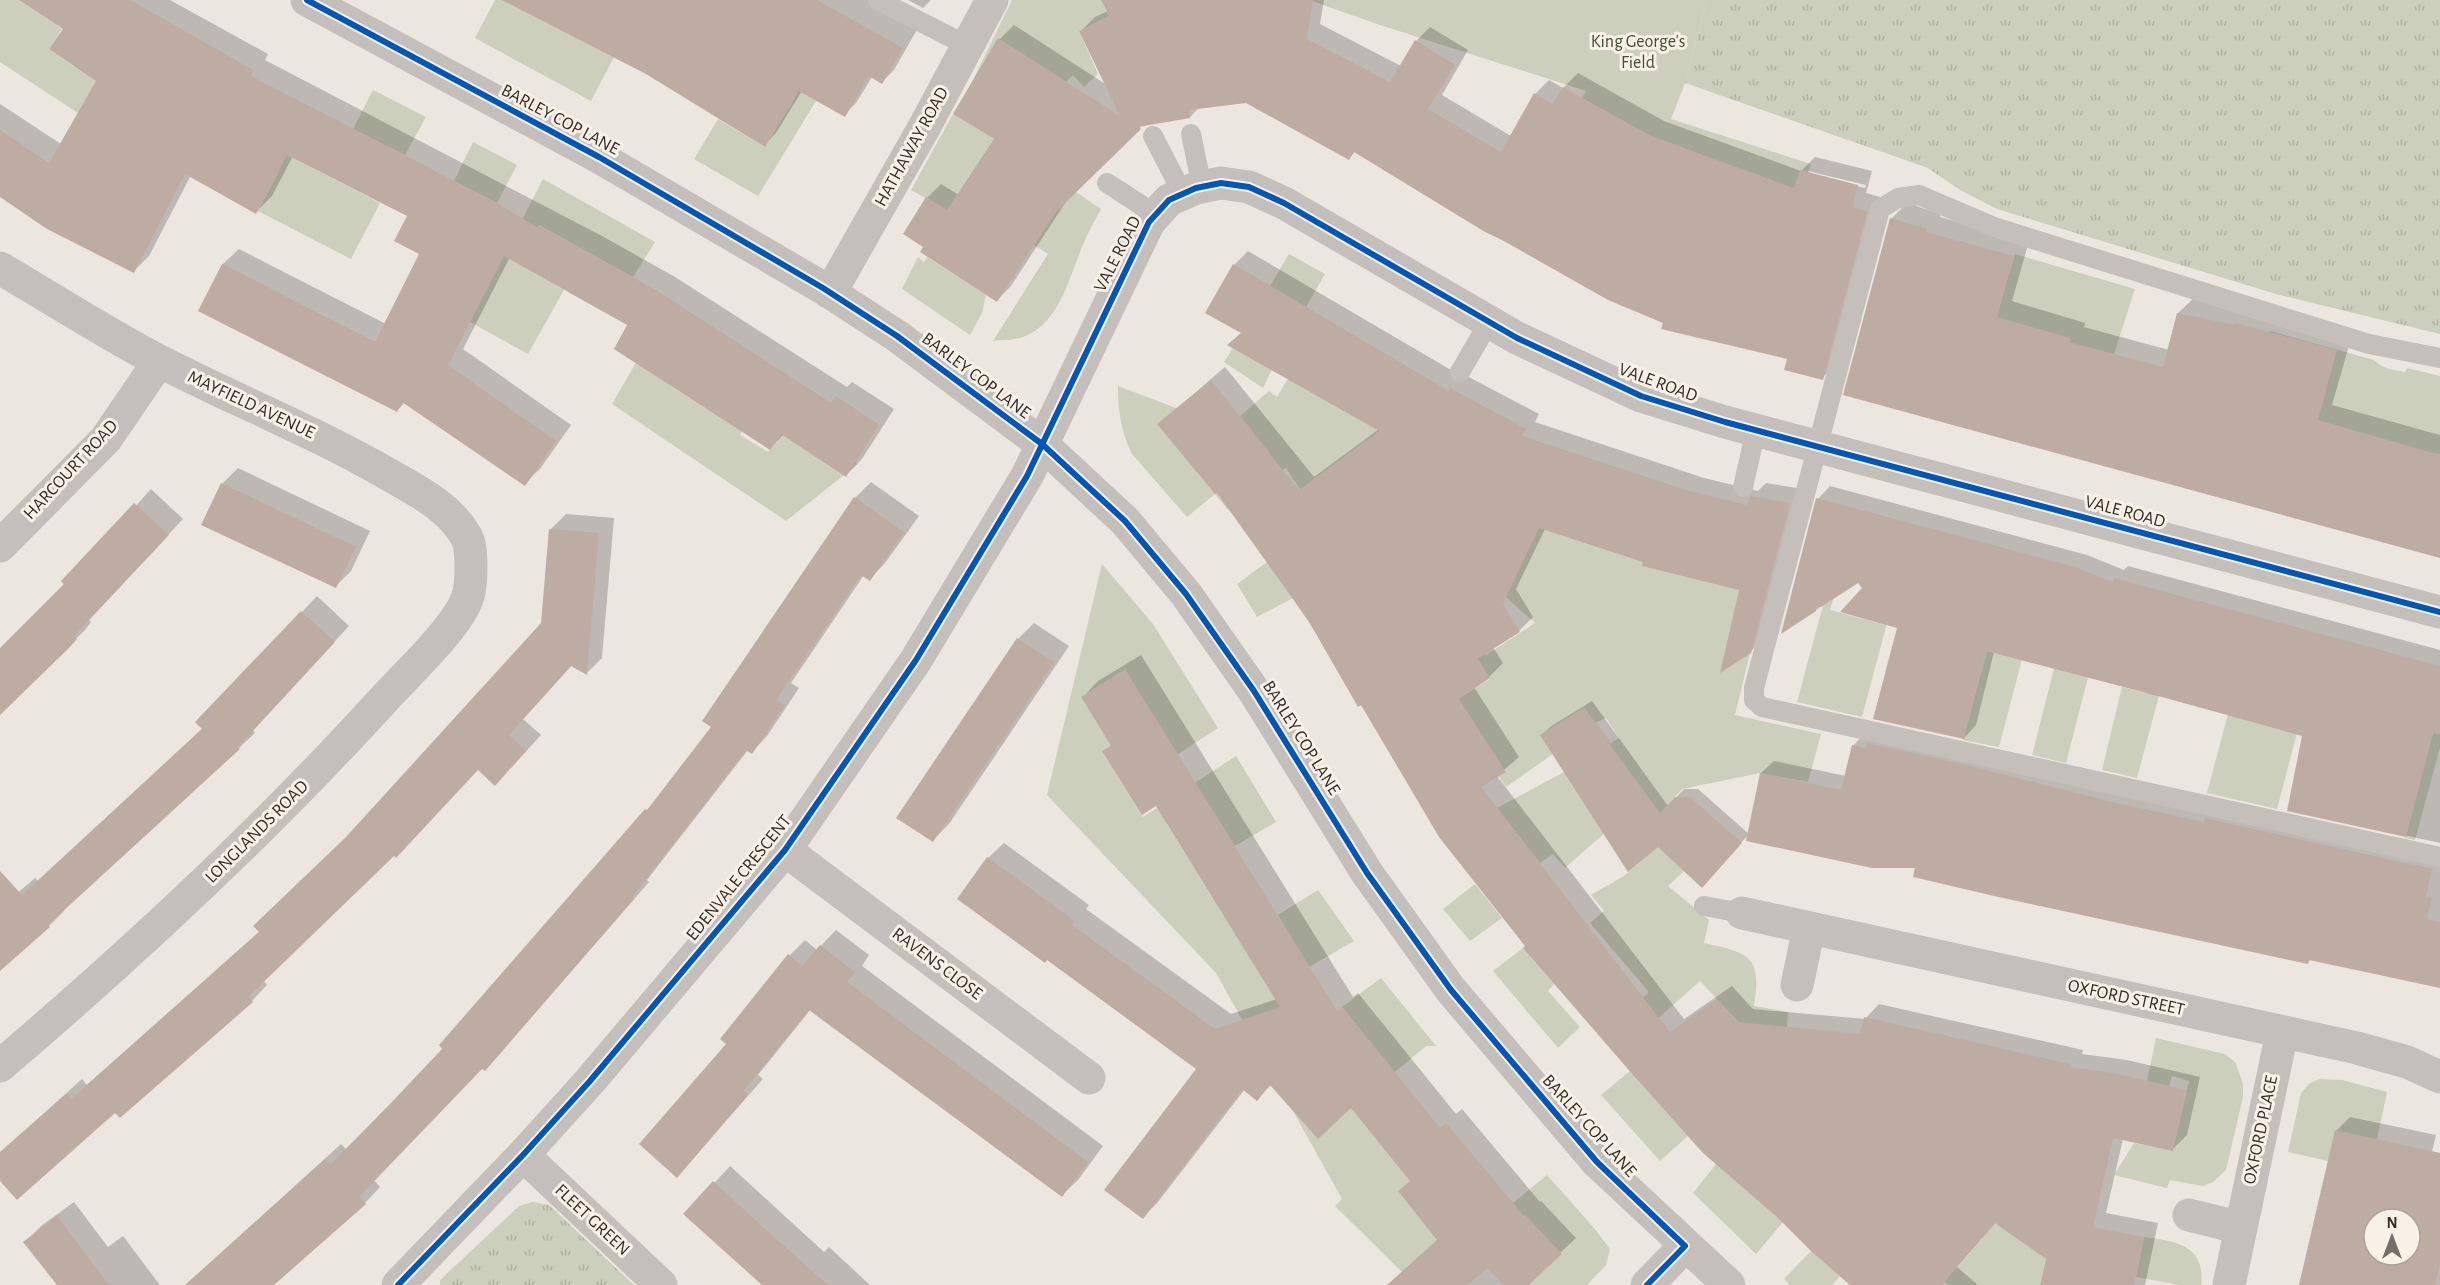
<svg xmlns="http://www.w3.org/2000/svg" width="2440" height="1285" viewBox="0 0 2440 1285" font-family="'Alegreya Sans',sans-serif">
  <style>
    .grass { fill: url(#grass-tufts) }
    .green { fill: #cccfbb }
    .shadow { fill: #0003; fill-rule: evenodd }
    .building { fill: #beaca3; fill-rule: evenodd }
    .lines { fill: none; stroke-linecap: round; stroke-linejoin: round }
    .lane { stroke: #c4bfba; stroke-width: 20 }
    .street { stroke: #c4bfba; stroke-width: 33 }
    .cycleway-casing { stroke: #f8f1e8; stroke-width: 10 }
    .cycleway { stroke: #0057b8; stroke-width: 6 }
    .labels { text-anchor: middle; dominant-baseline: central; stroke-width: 6; stroke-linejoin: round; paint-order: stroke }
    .park-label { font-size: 18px; fill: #42512e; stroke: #f8f1e8 }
    .street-label { font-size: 18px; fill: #342d28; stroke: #f8f1e8 }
  </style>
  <defs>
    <pattern id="grass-tufts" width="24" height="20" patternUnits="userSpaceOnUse" patternTransform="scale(1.5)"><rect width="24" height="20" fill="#cccfbb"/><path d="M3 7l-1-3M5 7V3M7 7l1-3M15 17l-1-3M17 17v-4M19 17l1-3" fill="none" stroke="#b0b2a1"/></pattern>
  </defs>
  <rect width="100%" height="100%" fill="#ece6e0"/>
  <path class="grass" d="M 1707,0 L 2440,0 L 2440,334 L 2276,294 L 1997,209 L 1960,190 L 1928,168 L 1685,83 Z
    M 533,1202 L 549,1205 L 634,1285 L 440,1285 L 440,1280 L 519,1206 Z"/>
  <path class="green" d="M 0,0 L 19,0 L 62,29 L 49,49 L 73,66 L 105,66 L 78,113 L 0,62 Z
    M 495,0 L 508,0 L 614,57 L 591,101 L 475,38 Z
    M 1012,0 L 1101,0 L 1109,16 L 1079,31 L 1098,74 L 1084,87 L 1073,75 L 1056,92 L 1076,192 L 1101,209 C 1096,219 1090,228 1086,238 C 1071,269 1063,318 1028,335 C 1016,341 1005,339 993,341 L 1048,254 L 957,196 L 947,210 L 911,190 L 953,114 L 1010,149 L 969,88 Z
    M 1309,0 L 1707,0 L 1685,83 L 1671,119 L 1811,164 L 1799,205 L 1559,139 L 1586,91 L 1377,24 Z
    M 733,1 L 816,101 L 758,196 L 694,159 L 718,119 L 764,147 L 792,103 Z
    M 373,90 L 426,117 L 405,155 L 353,129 Z
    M 473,142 L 517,165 L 497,203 L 454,181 Z
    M 277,150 L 380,203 L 351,259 L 258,211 L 279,171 Z
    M 543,179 L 655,242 L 633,277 L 539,225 L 518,263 L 564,290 L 528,354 L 470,322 Z
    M 1289,254 L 1325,274 L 1306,307 L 1270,286 Z
    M 2015,254 L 2135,289 L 2114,354 L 2066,354 L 2070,338 L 2048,332 L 1988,368 L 1990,270 L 2009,275 Z
    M 918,257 L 924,262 L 927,257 L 986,295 L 982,313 L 970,335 L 902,289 Z
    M 2270,331 L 2374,360 C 2383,369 2393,370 2405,372 L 2407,368 L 2440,376 L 2440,454 L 2433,453 L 2424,486 L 2249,403 Z
    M 1242,334 L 1279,355 L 1263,388 L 1224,362 Z
    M 637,361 L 684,372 L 674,388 L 705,408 L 752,416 L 740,435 L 768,452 L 781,434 L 836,450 L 858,464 L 786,521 L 612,404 Z
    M 1295,367 L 1409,432 L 1300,489 L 1286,468 L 1228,510 L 1215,494 L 1187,517 L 1132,454 C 1121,432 1118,411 1118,386 L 1176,408 L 1187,459 L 1215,494 L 1268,451 L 1240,416 L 1269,391 L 1277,397 Z
    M 1538,526 L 1770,571 L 1735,715 L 1821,734 L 1808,782 L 1760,773 L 1682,789 L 1665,808 L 1697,859 L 1668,886 L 1709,920 L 1704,943 C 1750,953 1762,956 1754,1006 L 1788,1012 L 1784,1070 L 1700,981 L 1617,1055 L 1599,1035 L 1649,992 L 1590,923 L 1604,911 L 1591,895 L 1624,876 L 1653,851 L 1616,823 L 1565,868 L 1553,854 L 1540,863 L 1497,808 L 1564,772 L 1619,738 L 1606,718 L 1595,723 L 1584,708 L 1545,732 L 1557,751 L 1506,787 L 1450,704 L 1490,679 L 1479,661 L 1378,569 L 1473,634 L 1486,655 L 1535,623 L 1489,582 Z
    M 1267,562 L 1293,598 L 1257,617 L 1237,584 Z
    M 1102,564 L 1153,624 L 1218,728 L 1177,755 L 1125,670 L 1081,697 L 1111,746 L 1103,752 L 1143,817 L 1236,756 L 1276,822 L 1235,846 L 1206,800 L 1167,824 L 1282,1009 L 1455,1234 L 1402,1272 L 1335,1206 L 1342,1199 L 1216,973 L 1047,795 Z
    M 1832,572 L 1840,574 L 1830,610 L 1878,623 L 1896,589 L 1862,717 L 1797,702 Z
    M 2031,625 L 1999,747 L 1963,740 L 1987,651 L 2010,657 Z
    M 2097,642 L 2066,763 L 2032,755 L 2054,669 Z
    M 2155,658 L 2168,662 L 2137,778 L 2102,770 L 2122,687 L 2146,693 Z
    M 2237,680 L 2306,699 L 2277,809 L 2207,793 Z
    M 2433,733 L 2440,734 L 2440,748 L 2415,840 L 2405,838 Z
    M 1475,884 L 1502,918 L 1470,941 L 1443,909 Z
    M 1318,890 L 1354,941 L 1309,967 L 1278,915 Z
    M 1523,948 L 1554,984 L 1548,991 L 1580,1027 L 1558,1048 L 1493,971 Z
    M 1381,978 L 1436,1046 L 1426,1046 L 1395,1072 L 1342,1007 Z
    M 2156,1038 L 2225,1054 L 2235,1062 L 2243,1083 L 2243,1097 L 2226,1170 L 2213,1182 L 2203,1186 L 2170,1180 L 2167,1188 L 2114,1175 L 2134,1143 L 2173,1150 L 2189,1081 L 2172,1076 L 2169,1086 L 2147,1081 Z
    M 1630,1071 L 1688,1136 L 1660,1161 L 1601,1095 Z
    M 2320,1079 L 2342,1080 L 2387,1092 L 2377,1139 L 2328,1161 L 2288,1152 L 2301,1093 L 2310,1083 Z
    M 1717,1163 L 1783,1222 L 1756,1254 L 1693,1193 Z
    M 1547,1175 L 1594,1228 L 1610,1249 L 1606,1265 L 1587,1285 L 1529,1285 L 1562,1254 L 1525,1215 L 1478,1259 L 1507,1208 Z
    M 1990,1202 L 2046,1259 L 2040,1284 L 2045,1285 L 1948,1285 L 1940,1278 L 1958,1267 L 1982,1239 Z
    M 2144,1237 C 2175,1241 2206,1245 2201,1285 L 2180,1285 L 2136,1277 Z
    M 1811,1251 L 1840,1276 L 1832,1285 L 1790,1285 L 1784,1279 Z"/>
  <path class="shadow" d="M 22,0 L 170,0 L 268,54 L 265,60 L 602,236 L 675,277 L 847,387 L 852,382 L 894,409 L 862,459 L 846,475 L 784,434 L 770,448 L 629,324 L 510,257 L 463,349 L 571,425 L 540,469 L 524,484 L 405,402 L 397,411 L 200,310 L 223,264 L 239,249 L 386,324 L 421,254 L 409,215 L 293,156 L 272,196 L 256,212 L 191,175 L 149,256 L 133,272 L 0,196 L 0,104 L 61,144 L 98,81 L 65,28 Z
    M 506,0 L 887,0 L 923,19 L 894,70 L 882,82 L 872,77 L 856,103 L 844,115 L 802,91 L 776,133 L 764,145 L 646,72 Z
    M 908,0 L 931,0 L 923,8 Z
    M 1103,0 L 1213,0 L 1200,107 L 1190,117 L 1143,125 L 1069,197 L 1011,286 L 997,300 L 925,246 L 927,198 L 941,184 L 959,195 L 996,138 L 1000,39 L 1014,25 L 1107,85 L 1081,31 L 1095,17 L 1108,11 Z
    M 1262,0 L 1324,0 L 1320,24 L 1401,66 L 1416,41 L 1430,27 L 1468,50 L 1442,95 L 1511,136 L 1535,94 L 1549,80 L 1563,88 L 1578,73 L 1664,121 L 1801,171 L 1815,157 L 1872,171 L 1866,193 L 1880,197 L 1836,364 L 1822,378 L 1788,358 L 1665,322 L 1356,151 L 1348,158 ZM 1808,171 L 1866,185 L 1865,188 L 1808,174 Z
    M 1907,203 L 1941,214 L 1940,217 L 2029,241 L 2012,301 L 2085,323 L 2084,327 L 2169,350 L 2178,313 L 2194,298 L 2352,335 L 2332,405 L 2440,435 L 2440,555 L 1845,394 L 1891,219 Z
    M 1248,251 L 1463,377 L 1465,375 L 1539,414 L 1535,422 L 1704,478 L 1758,491 L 1766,483 L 1803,489 L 1764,638 L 1750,652 L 1741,589 L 1645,561 L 1545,529 L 1516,589 L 1533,617 L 1519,631 L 1493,647 L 1503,663 L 1489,677 L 1474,687 L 1519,757 L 1497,776 L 1684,1019 L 1732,986 L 1753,1009 L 1865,1019 L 1879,1004 L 2083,1050 L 2082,1054 L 2127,1060 L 2200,1077 L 2187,1135 L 2173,1149 L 2123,1139 L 2106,1213 L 2158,1223 L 2145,1285 L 2045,1285 L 2050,1260 L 1996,1222 L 1957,1267 L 1978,1285 L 1852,1285 L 1527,946 L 1246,529 L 1217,491 L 1159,424 L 1225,367 L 1314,477 L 1379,429 L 1230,344 L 1242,332 L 1234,265 Z
    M 238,468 L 370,531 L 351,571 L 335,587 L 222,484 Z
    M 871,482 L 919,516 L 885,563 L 870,579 L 864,575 L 791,683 L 799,688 L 767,736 L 752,752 L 748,750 L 647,880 L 649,882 L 500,1053 L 483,1067 L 374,1180 L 380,1187 L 365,1203 L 258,1285 L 186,1285 L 341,1144 L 347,1150 L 444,1049 L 658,798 L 713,727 L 855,498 Z
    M 1830,486 L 2087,555 L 2124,570 L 2128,566 L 2440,650 L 2440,843 L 2289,810 L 2304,735 L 1994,652 L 1976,725 L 1964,738 L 1898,627 L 1859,581 L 1816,610 L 1818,499 Z
    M 151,489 L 183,519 L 89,620 L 91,622 L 85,630 L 0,713 L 0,649 L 66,584 Z
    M 566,514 L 614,518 L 602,658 L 587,673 L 572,665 L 523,719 L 541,735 L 511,768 L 478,768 L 263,980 L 267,985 L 252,1001 L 120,1116 L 115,1111 L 0,1178 L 0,1153 L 82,1079 L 87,1085 L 260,931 L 543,624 L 551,529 Z
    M 317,596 L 349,626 L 253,730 L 255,733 L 239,748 L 63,909 L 64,911 L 49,926 L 0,969 L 0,908 L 35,878 L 38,881 L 203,728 L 198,722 Z
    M 1034,623 L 1069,646 L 949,824 L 933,840 L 898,817 L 1018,639 Z
    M 1141,655 L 1353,997 L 1358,993 L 1456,1114 L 1462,1109 L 1540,1202 L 1541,1201 L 1576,1238 L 1526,1285 L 1415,1285 L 1439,1239 L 1412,1180 L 1352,1106 L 1271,1085 L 1257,1099 L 1245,1089 L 1158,1202 L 1143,1217 L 1198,1069 L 1047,958 L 959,898 L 988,858 L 1004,843 L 1089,905 L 1086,909 L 1231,1014 L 1277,999 L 1157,804 L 1104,752 L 1112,744 L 1083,697 L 1098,681 Z
    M 1592,701 L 1668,806 L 1684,789 L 1698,789 L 1749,834 L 1761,773 L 1774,761 L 1846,776 L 1853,746 L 1865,733 L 2440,854 L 2440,987 L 2311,959 L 2307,963 L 1917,866 L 1749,834 L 1710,878 L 1542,735 L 1550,727 Z
    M 836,930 L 869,955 L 862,966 L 1103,1146 L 1078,1180 L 1062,1195 L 811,1009 L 758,1075 L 763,1079 L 677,1176 L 729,1044 L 790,955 L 805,940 L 817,950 Z
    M 2350,1117 L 2436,1135 L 2427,1173 L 2440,1176 L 2440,1285 L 2301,1285 L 2336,1131 ZM 2374,1219 L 2410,1219 L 2410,1255 L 2374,1255 Z
    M 730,1166 L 824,1252 L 829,1247 L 870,1285 L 764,1285 L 686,1214 Z
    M 74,1202 L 108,1247 L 123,1236 L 160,1285 L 58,1285 L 25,1242 L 41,1226 Z"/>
  <path class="building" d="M 19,0 L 130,0 L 253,70 L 251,76 L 497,203 L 538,228 L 539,225 L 659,292 L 831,403 L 836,396 L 879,425 L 846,477 L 781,434 L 770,450 L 614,349 L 627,325 L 504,256 L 448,365 L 556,441 L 525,486 L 402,402 L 397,412 L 198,311 L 222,264 L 375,342 L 419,254 L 394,241 L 407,216 L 287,155 L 256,214 L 185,174 L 134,273 L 47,229 L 0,197 L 0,130 L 49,163 L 96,81 L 49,49 L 63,29 Z
    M 502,0 L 817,0 L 903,48 L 882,84 L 869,76 L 845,117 L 799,91 L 765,147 L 646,74 Z
    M 1101,0 L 1313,0 L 1307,39 L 1390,82 L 1415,40 L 1455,65 L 1428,109 L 1501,152 L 1534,93 L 1553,104 L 1563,87 L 1649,135 L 1794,188 L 1800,170 L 1858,185 L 1853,207 L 1867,212 L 1823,380 L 1784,370 L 1787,359 L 1661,329 L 1663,323 L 1608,300 L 1502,240 L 1485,232 L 1354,152 L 1349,160 L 1246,103 L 1189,110 L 1190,118 L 1138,127 L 1141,129 L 1056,212 L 997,302 L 920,252 L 923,247 L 903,234 L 926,197 L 947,210 L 994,139 L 953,114 L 998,38 L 1120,116 L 1079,31 L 1109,16 Z
    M 1890,218 L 1927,229 L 1926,232 L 2014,256 L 1997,317 L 2070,338 L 2069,342 L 2163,367 L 2177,313 L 2235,325 L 2235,323 L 2337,350 L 2318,420 L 2440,455 L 2440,558 L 1843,395 Z
    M 1233,264 L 1449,391 L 1450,388 L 1526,429 L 1522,436 L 1689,491 L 1747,505 L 1751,496 L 1790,503 L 1751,653 L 1720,673 L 1739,590 L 1642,566 L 1643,562 L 1539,528 L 1503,604 L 1520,632 L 1477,659 L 1490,678 L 1459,699 L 1506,772 L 1481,787 L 1670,1032 L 1717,999 L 1738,1022 L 1860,1034 L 1864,1017 L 2070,1064 L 2069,1067 L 2113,1073 L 2186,1090 L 2173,1151 L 2113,1138 L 2093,1227 L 2144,1237 L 2134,1285 L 2040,1285 L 2046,1259 L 1995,1223 L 1942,1285 L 1850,1285 L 1811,1251 L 1778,1218 L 1703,1153 L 1634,1076 L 1523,948 L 1525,946 L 1439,837 L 1361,705 L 1358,707 L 1308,620 L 1217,493 L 1215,494 L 1157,424 L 1211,380 L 1299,490 L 1379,431 L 1227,345 L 1241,333 L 1205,313 Z
    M 221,483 L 356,547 L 336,588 L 201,525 Z
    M 854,497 L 904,532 L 870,581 L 861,575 L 776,700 L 785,705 L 752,754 L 746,750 L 632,897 L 634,899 L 485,1071 L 482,1069 L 359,1197 L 366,1204 L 274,1285 L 185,1285 L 325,1159 L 330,1165 L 389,1105 L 442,1049 L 439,1045 L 645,809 L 647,810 L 711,727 L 702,721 Z
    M 1816,498 L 2075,567 L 2113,582 L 2114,578 L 2440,666 L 2440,734 L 2433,733 L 2406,837 L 2287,811 L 2302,736 L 2159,696 L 1986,651 L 1964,739 L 1873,719 L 1897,628 L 1840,612 L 1862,588 L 1858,583 L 1821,607 L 1817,606 L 1816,611 L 1781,634 Z
    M 134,503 L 169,535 L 74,636 L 77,639 L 69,648 L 0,715 L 0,648 L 64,584 L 61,581 Z
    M 549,529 L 599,533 L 587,675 L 571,666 L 509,735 L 526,751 L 495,786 L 478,770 L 396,858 L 394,856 L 248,997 L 253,1002 L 120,1118 L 115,1113 L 17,1200 L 0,1181 L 0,1152 L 66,1094 L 71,1099 L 259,932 L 253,926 L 346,837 L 541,623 Z
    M 301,611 L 335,642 L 238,747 L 240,749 L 48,925 L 50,927 L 0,971 L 0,871 L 22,895 L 202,729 L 195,722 Z
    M 1017,638 L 1054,662 L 933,842 L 896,818 Z
    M 1125,669 L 1337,1011 L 1342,1007 L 1440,1128 L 1446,1123 L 1524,1216 L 1525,1215 L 1562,1254 L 1529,1285 L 1504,1285 L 1487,1268 L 1468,1285 L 1387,1285 L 1437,1240 L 1398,1191 L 1410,1181 L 1351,1108 L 1318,1139 L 1270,1085 L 1257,1101 L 1242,1089 L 1143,1219 L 1104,1190 L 1196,1069 L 1047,960 L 1045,963 L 957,899 L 987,857 L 1075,921 L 1072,925 L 1215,1029 L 1280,1007 L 1156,806 L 1142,815 L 1102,751 L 1111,746 L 1081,697 Z
    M 1584,708 L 1612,743 L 1610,745 L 1660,813 L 1675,797 L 1690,797 L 1742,843 L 1702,888 L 1658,847 L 1628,872 L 1540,735 Z
    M 1867,743 L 1958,763 L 2112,802 L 2204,822 L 2205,818 L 2432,869 L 2426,896 L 2432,898 L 2427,919 L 2440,922 L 2440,988 L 2309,960 L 2308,964 L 1994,896 L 1913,877 L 1915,868 L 1872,868 L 1746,841 L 1760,773 L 1841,790 L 1852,745 L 1866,748 Z
    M 820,945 L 855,972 L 847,982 L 1088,1162 L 1062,1197 L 809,1010 L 743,1091 L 748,1095 L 677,1178 L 639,1144 L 726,1044 L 720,1039 L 788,954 L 802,966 Z
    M 2335,1130 L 2440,1153 L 2440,1263 L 2435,1285 L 2299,1285 ZM 2374,1219 L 2410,1219 L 2410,1255 L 2374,1255 Z
    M 713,1181 L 754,1219 L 828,1285 L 762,1285 L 683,1214 Z
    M 57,1216 L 109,1285 L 57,1285 L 23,1242 Z"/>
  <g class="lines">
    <path class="lane" d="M 878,0 L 968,46
      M 1191,134 L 1202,187
      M 1153,136 L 1183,194
      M 1107,183 L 1155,214
      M 2440,358 L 2369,344 L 1994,227 L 1919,195 L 1898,198 L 1880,209 L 1754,688 L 1754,700 L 1762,707 L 2440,857
      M 1460,372 L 1489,322
      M 1743,487 L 1756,430
      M 1704,906 L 1742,913"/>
    <path class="street" d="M 307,0 L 599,157 L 823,288 L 897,336 L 1042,444 L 1125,521 L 1186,594 L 1254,691 L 1367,873 L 1451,990 L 1597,1162 L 1729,1285
      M 0,268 C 53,299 105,333 159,361 C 237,401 318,433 393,477 C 421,493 450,508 466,536 C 473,548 472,586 467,599 C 456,628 408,673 386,697 C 266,829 136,950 0,1066
      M 830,293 L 926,124 L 992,0
      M 0,546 L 106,439 L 159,361
      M 785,850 L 1089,1078
      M 1742,913 L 2357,1048 L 2407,1062 L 2440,1077
      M 1797,985 L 1809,928
      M 523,1155 L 661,1285
      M 2189,1215 L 2241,1228
      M 398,1285 L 523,1155 L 590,1081 L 785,850 L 916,660 L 1027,476 L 1149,222 L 1169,200 L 1196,188 L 1221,183 L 1249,187 L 1284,203 L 1517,338 L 1641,396 L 1725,422 L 2440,612
      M 1647,1285 L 1685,1246
      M 2229,1285 L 2282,1033"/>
    <g class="cycleway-casing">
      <path id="cycleway" d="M 307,0 L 599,157 L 823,288 L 897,336 L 1042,444 L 1125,521 L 1186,594 L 1254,691 L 1367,873 L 1451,990 L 1597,1162 L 1685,1246 L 1647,1285
        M 398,1285 L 523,1155 L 590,1081 L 785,850 L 916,660 L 1027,476 L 1149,222 L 1169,200 L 1196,188 L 1221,183 L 1249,187 L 1284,203 L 1517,338 L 1641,396 L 1725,422 L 2440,612"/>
    </g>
    <use href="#cycleway" class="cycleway"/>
  </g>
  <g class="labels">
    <g class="park-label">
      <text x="1638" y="42">King George's<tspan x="1638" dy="21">Field</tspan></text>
    </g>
    <g class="street-label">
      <text transform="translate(560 120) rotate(28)">BARLEY COP LANE</text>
      <text transform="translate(912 147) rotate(-61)">HATHAWAY ROAD</text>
      <text transform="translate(1118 254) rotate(-63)">VALE ROAD</text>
      <text transform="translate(976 376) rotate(37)">BARLEY COP LANE</text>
      <text transform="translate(1658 383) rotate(20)">VALE ROAD</text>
      <text transform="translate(251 405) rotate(25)">MAYFIELD AVENUE</text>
      <text transform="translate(71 470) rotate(-47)">HARCOURT ROAD</text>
      <text transform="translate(2125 512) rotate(15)">VALE ROAD</text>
      <text transform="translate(1301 738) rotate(58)">BARLEY COP LANE</text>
      <text transform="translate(257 832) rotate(-45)">LONGLANDS ROAD</text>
      <text transform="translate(739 878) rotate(-51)">EDENVALE CRESCENT</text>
      <text transform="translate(937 964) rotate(37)">RAVENS CLOSE</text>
      <text transform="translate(2126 998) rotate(12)">OXFORD STREET</text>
      <text transform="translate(1589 1126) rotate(48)">BARLEY COP LANE</text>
      <text transform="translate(2261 1130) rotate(-78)">OXFORD PLACE</text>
      <text transform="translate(592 1220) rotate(43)">FLEET GREEN</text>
    </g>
  </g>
  <g transform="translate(2392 1237)"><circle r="28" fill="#f8f1e8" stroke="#aaa39b" stroke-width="1.5"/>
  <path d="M0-4.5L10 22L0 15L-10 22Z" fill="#746e68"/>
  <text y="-9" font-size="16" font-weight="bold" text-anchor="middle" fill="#342d28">N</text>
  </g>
</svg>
